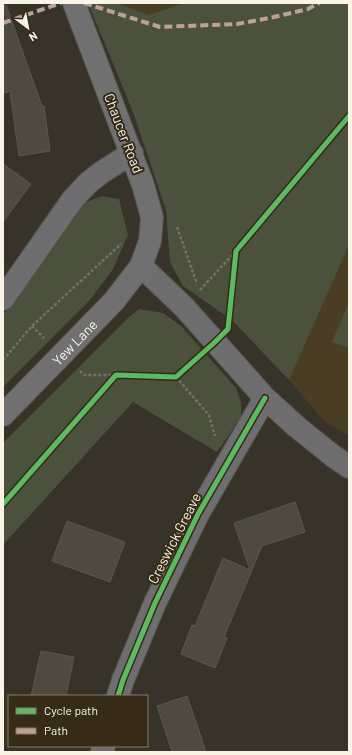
<svg xmlns="http://www.w3.org/2000/svg" width="352" height="755" viewBox="0 0 352 755" font-family="Barlow,sans-serif">
  <style>
    .built { fill: #493d24 }
    .green { fill: #4c513d }
    .building { fill: #4f4a41; stroke: #5b574d }
    .lines { fill: none; stroke-linecap: round; stroke-linejoin: round }
    .street-casing { stroke: #555148; stroke-width: 24 }
    .secondary-casing { stroke: #555148; stroke-width: 24 }
    .path { stroke: #72716f; stroke-width: 2.5; stroke-dasharray: 3 2; stroke-linecap: butt }
    .street { stroke: #6e6e70; stroke-width: 22 }
    .secondary { stroke: #717071; stroke-width: 22 }
    .quiet { stroke: #bda197; stroke-width: 4; stroke-dasharray: 8 4; stroke-linecap: butt }
    .cycleway-casing { stroke: #352b17; stroke-width: 8 }
    .cycleway { stroke: #5cba63; stroke-width: 5 }
    .labels { text-anchor: middle; dominant-baseline: central; stroke-width: 4; stroke-linejoin: round; paint-order: stroke }
    .street-label { font-size: 14px; fill: #faf4e8; stroke: #352b17 }
  </style>
  <rect width="100%" height="100%" fill="#383328"/>
  <path class="built" d="M 117,3 L 183,3 L 149,15 Z
    M 349,245 L 349,436 L 325,422 L 289,380 Z"/>
  <path class="green" d="M 88,3 L 117,3 L 149,15 L 183,3 L 349,3 L 349,245 L 289,380 L 232,320 L 183,286 L 170,262 L 166,210 L 133,112 Z
    M 102,196 L 119,199 L 128,235 L 113,269 L 90,300 L 3,387 L 3,315 L 84,203 Z
    M 349,302 L 349,348 L 332,342 Z
    M 139,309 L 163,313 L 181,326 L 236,388 L 241,402 L 241,417 L 217,452 L 133,402 L 3,545 L 3,443 L 128,318 Z"/>
  <path class="building" d="M 6,5 L 42,106 L 44,106 L 50,151 L 19,156 L 10,91 L 3,94 L 3,6 Z
    M 3,164 L 31,184 L 3,222 Z
    M 295,502 L 305,532 L 262,546 L 224,637 L 227,638 L 215,668 L 181,654 L 192,625 L 195,626 L 223,558 L 250,570 L 234,523 Z
    M 67,521 L 125,542 L 110,582 L 52,561 Z
    M 41,651 L 74,657 L 66,696 L 31,696 Z
    M 187,696 L 197,725 L 206,752 L 172,752 L 157,706 Z"/>
  <g class="lines">
    <g class="street-casing">
      <path id="street" d="M 141,266 L 184,307 L 265,398 L 297,427 L 333,456 L 349,467
        M 3,299 L 73,199 L 88,183 L 102,172 L 132,153
        M 118,696 L 123,680 L 155,603 L 198,514 L 224,469 L 265,398
        M 102,752 L 104,746"/>
    </g>
    <g class="secondary-casing">
      <g id="secondary">
        <path id="s1" d="M 3,415 L 114,301 L 141,266 L 150,241 L 152,217 L 143,185 L 74,3"/>
      </g>
    </g>
    <path class="path" d="M 177,227 L 197,284
      M 200,290 L 236,251
      M 32,326 L 44,338
      M 3,360 L 32,326 L 121,244
      M 80,371 L 84,375 L 116,375
      M 176,377 L 209,415 L 215,436"/>
    <use href="#street" class="street"/>
    <use href="#secondary" class="secondary"/>
    <path class="quiet" d="M 84,3 L 160,27 L 237,24 L 274,17 L 308,9 L 319,3
      M 3,23 L 61,3"/>
    <g class="cycleway-casing">
      <path id="cycleway" d="M 3,504 L 116,375 L 176,377 L 215,342 L 228,329 L 236,251 L 349,116
        M 118,696 L 123,680 L 155,603 L 198,514 L 224,469 L 265,398"/>
    </g>
    <use href="#cycleway" class="cycleway"/>
  </g>
  <g class="labels">
    <g class="street-label">
      <text transform="translate(124 133) rotate(69)">Chaucer Road</text>
      <text stroke="none"><textPath href="#s1" startOffset="102">Yew Lane</textPath></text>
      <text transform="translate(174 538) rotate(-63)">Creswick Greave</text>
    </g>
  </g>
  <rect width="352" height="755" fill="none" stroke="#faf4e8" stroke-width="8"/>
  <rect x="8" y="695" width="140" height="52" fill="#352b17" stroke="#847b6b"/>
  <rect x="16" y="708" width="20" height="6" fill="#5cba63" stroke="#847b6b"/>
  <text x="44" y="715" font-size="12" fill="#faf4e8">Cycle path</text>
  <rect x="16" y="728" width="20" height="6" fill="#bda197" stroke="#847b6b"/>
  <text x="44" y="735" font-size="12" fill="#faf4e8">Path</text>
  <g transform="translate(28 28) rotate(148)" stroke="#352b17" stroke-width="3" paint-order="stroke">
  <path d="M0-3L7 15L0 10L-7 15Z" fill="#faf4e8"/>
  <text y="-6" font-size="11" font-weight="bold" text-anchor="middle" fill="#faf4e8">N</text>
  </g>
</svg>
